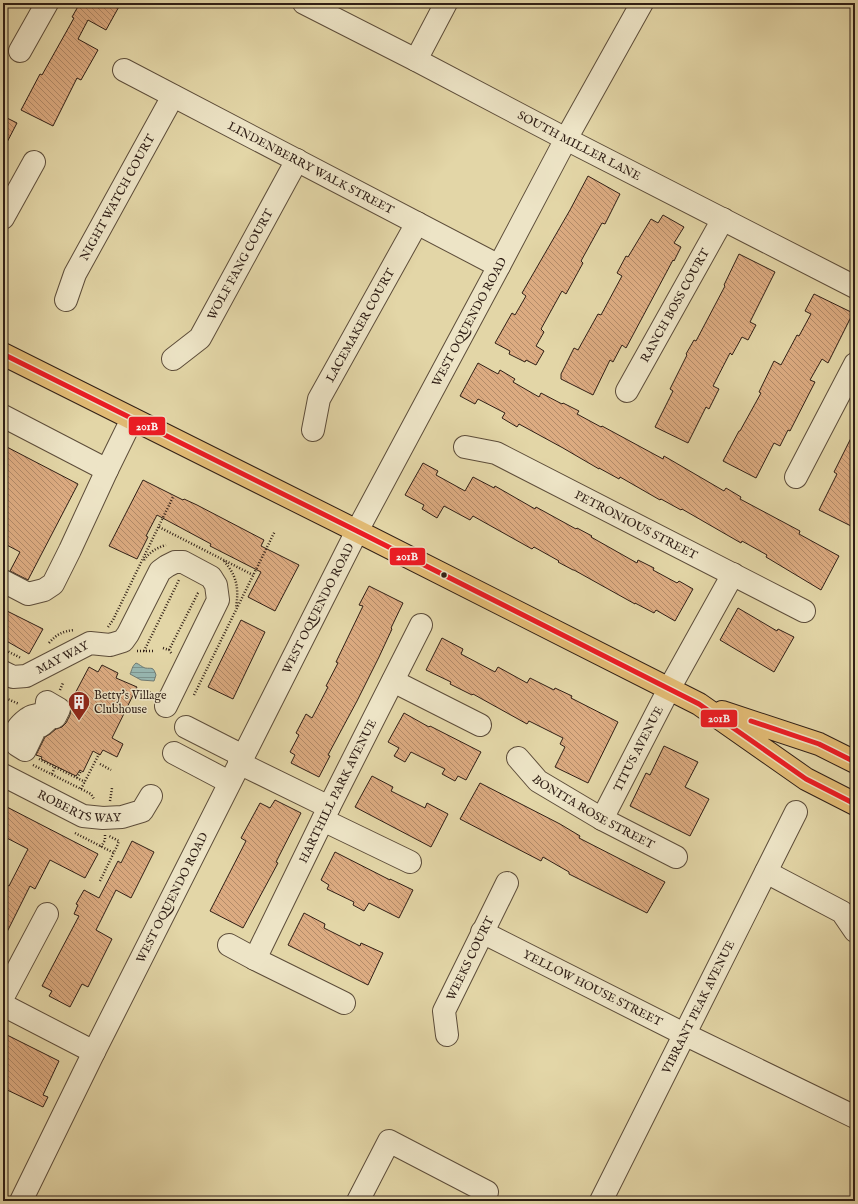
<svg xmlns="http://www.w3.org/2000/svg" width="858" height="1204" viewBox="0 0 858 1204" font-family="'IM FELL English',serif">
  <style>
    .water { fill: url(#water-rules); stroke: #6e7a73 }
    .building { fill: url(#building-back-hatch); stroke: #301f16 }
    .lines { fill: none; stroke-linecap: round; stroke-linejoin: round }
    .minor-casing { stroke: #5d4d3a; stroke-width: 24 }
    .major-casing { stroke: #301f16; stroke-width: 24 }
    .path { stroke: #301f16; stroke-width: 2.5; stroke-dasharray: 1 2; stroke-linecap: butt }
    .minor { stroke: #ede4c6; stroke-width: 22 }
    .major { stroke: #e2bb74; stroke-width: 22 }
    .bus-1-casing { stroke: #ede4c6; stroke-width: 8 }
    .bus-1 { stroke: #ed1b24; stroke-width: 5 }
    .bus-dot { fill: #301f16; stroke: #ede4c6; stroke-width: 1.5 }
    .labels { text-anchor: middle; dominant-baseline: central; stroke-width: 3; stroke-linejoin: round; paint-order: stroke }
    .street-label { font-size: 12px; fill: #301f16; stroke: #ede4c6 }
    .poi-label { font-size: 12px; fill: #301f16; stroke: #ede4c6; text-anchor: start }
    .line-badge { stroke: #ede4c6; stroke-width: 1.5 }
    .badge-label { font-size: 11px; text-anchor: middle; font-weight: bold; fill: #fff }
  </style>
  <defs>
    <pattern id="water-rules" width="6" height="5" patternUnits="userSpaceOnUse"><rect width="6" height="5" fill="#97b7b1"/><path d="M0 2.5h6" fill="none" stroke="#7c948f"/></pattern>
    <pattern id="building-back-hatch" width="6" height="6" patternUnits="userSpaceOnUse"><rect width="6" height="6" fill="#dcab81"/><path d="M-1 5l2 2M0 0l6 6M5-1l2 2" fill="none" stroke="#b38b69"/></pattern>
  </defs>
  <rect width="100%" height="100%" fill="#e3d6a7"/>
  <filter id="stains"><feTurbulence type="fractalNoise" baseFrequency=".005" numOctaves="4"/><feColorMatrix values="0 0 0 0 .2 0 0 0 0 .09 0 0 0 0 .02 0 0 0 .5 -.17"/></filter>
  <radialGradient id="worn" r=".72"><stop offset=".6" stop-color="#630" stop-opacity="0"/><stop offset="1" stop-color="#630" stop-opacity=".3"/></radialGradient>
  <path class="water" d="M 136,663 C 139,664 142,667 145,668 C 152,669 153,666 156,675 L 154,681 L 141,680 L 130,674 C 132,670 132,666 136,663 Z"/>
  <path class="building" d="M 80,3 L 121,3 L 106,30 L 88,20 L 78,39 L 98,50 L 81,80 L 77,78 L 53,126 L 21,110 L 40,74 L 42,75 L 74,18 L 72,17 Z
    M 3,116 L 17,123 L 3,150 Z
    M 588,176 L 620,194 L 605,224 L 602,223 L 581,261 L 583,263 L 566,294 L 562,291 L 541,329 L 544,332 L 536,346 L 544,351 L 536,365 L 526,360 L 525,362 L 509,354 L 510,351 L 495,343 L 512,313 L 515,315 L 526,296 L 522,293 L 570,210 Z
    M 663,215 L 684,227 L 674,243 L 681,247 L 674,261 L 673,260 L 626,348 L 622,345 L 613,362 L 610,360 L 593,395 L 561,379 L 561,374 L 574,348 L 578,350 L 598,314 L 601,315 L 622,276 L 617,273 L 626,256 L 628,257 L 651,219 L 658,223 Z
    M 739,254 L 775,272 L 750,322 L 756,325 L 748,340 L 742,337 L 732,355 L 730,353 L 713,386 L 719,389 L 709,409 L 706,407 L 688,443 L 655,427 L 673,391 L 670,389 L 687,355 L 686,354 L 694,340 L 696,341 L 725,286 L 724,285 Z
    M 814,294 L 853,313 L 828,363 L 822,359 L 810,380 L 815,382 L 790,431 L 788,430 L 780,446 L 774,443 L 756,478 L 723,461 L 739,431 L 740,431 L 761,393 L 759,392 L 774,361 L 781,365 L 797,335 L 799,336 L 811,314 L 805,311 Z
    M 478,363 L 498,374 L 500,370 L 515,379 L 513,382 L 539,397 L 541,393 L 562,404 L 563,403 L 579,411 L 577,414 L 601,427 L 602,426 L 663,459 L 664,456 L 724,491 L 726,488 L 741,497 L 740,499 L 800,531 L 799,534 L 839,556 L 821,590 L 766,557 L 767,555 L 742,541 L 741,543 L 682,509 L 681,510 L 661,499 L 660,500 L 620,477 L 619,479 L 599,468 L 599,469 L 563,448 L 519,424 L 517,427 L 502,418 L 505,413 L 478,399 L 475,404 L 460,396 Z
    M 855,430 L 855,528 L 819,510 L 837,474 L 834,472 Z
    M 3,445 L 78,484 L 28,580 L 10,571 L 20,552 L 3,543 Z
    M 423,463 L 438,471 L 436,475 L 465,491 L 473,477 L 494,488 L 495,486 L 535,509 L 536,507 L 576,529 L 577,528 L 592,536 L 591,537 L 637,563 L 638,560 L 654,568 L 653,570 L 677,583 L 679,581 L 693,589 L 675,621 L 656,610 L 654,613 L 635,603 L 635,604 L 574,570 L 573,570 L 558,562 L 559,561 L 534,547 L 532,549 L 473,516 L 470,520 L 444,506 L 437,518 L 422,509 L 424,505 L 405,495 Z
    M 143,480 L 183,500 L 184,499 L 197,505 L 264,540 L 261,546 L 299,565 L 275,611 L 248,597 L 261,572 L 210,546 L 211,544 L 157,515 L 146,536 L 148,537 L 137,559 L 109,546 Z
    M 369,586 L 403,603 L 391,628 L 392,629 L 379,657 L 357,701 L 328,755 L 330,756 L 319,777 L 291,763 L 295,755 L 290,752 L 299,735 L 296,733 L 306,714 L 312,718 L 328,687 L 326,686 L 338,663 L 336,662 L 363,606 L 359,605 Z
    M 738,608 L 777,631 L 778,629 L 794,637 L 774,672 L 720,640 Z
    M 3,609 L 43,629 L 29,654 L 3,639 Z
    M 241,620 L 265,632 L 233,699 L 208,687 Z
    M 442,638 L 463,649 L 461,654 L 495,672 L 498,667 L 527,683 L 530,678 L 554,690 L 555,688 L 572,696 L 571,698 L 618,722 L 588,783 L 555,767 L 565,747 L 560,744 L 563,738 L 529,721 L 527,724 L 473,694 L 472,695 L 450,684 L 451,682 L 426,670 Z
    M 102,665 L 118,673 L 116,678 L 137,687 L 112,738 L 123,744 L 117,757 L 103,750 L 100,755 L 93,751 L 83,772 L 80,770 L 76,776 L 41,759 L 42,757 L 36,755 L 45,737 L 50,734 L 56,729 L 62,727 L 66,723 L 70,715 L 71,709 L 70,703 L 89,667 L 98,672 Z
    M 404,713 L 429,727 L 430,726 L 481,752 L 466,780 L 458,776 L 455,781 L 442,774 L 445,769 L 411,752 L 405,762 L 394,756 L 399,748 L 388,742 Z
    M 664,746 L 698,762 L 685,787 L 709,799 L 690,836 L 630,806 L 646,773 L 650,775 Z
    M 372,776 L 393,787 L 391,791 L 425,808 L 427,803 L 448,814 L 431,847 L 355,807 Z
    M 480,783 L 560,824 L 580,836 L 579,838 L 665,882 L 647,913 L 569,874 L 569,872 L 543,857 L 541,861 L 460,819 Z
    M 275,800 L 301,813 L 276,862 L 278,863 L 243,928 L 210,911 L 246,841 L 241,838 L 260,803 L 270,808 Z
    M 3,805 L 98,854 L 85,878 L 50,860 L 35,889 L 30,886 L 3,940 L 3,883 L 9,886 L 28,849 L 3,836 Z
    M 132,841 L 154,852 L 131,898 L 116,890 L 96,930 L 112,939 L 88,987 L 82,984 L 70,1007 L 49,996 L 52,991 L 42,986 L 79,916 L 74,914 L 78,905 L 76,904 L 84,890 L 99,898 L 118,861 L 121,863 Z
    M 335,852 L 390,880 L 390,879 L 413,890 L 399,918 L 369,903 L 364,911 L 353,905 L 354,902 L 327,889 L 329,885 L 321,880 Z
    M 304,913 L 325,924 L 324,928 L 360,946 L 361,943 L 383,953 L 368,985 L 288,945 Z
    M 3,1033 L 59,1061 L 43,1095 L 48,1097 L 43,1107 L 3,1088 Z"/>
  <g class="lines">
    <g class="minor-casing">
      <g id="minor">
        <path id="s1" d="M 304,3 L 416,60 L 566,139 L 855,287"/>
        <path d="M 20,51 L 47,3"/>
        <path d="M 416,60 L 446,3"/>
        <path id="s2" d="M 124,70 L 499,266"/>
        <path d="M 3,218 L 34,162"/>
        <path id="s3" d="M 66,300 L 75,274 L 173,96"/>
        <path id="s4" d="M 173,359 L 200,338 L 297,160"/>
        <path id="s5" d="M 627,391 L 723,219"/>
        <path d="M 3,416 L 107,470"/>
        <path id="s6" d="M 313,430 L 319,399 L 417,223"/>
        <path id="s7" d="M 465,447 L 496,453 L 804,611"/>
        <path d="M 796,477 L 855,364"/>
        <path d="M 3,581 L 28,594 L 44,590 L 53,584 L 70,550 L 107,470 L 132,419"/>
        <path id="s8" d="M 3,672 L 13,677 L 26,676 L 90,643 L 110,645 L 123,641 L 128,634 L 160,571 L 167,566 L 175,562 L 183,562 L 211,577 L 216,585 L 218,600 L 166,706"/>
        <path d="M 393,681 L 480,725"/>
        <path d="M 47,702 L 59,709 L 55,717 L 52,716 L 42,725 L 38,723 L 25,750 L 17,745 L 14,740 C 15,730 19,725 27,719 C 29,718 31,716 33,716 C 43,714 46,713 47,702 Z"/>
        <path d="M 186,727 L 243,756"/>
        <path d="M 174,753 L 229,782"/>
        <path id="s9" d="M 518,758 L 538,781 L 602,819 L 676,857"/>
        <path d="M 239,763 L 329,807"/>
        <path id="s10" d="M 3,775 L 83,816 L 103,818 L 122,817 L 142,811 L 151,796"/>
        <path id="s11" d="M 602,819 L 669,689 L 733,574"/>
        <path d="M 323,820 L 410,862"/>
        <path d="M 766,872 L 842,912 L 855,931"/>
        <path id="s12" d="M 482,932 L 684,1034 L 855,1117"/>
        <path d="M 229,945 L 255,959 L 344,1003"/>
        <path id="s13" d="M 255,959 L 329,807 L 421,625"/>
        <path d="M 3,997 L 47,914"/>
        <path d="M 3,1005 L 94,1052"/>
        <path id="s14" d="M 447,1035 L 444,1011 L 507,883"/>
        <path id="s15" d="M 21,1201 L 94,1052 L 357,531 L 499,266 L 566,139 L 642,3"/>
        <path d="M 358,1201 L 389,1141 L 487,1192"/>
        <path id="s16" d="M 601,1201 L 796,812"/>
      </g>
    </g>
    <g class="major-casing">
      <path id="major" d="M 3,354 L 357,531 L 699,704 L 806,779 L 855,804
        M 722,712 L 819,744 L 855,762"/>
    </g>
    <path class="path" d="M 159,527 L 253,575
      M 144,560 C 150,552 156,548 166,545
      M 224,561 C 237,576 239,588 236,608
      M 108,627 L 113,620 L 173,497
      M 49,643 C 57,634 63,631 75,630
      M 163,648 L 169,650 L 172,654
      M 3,649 L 21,658
      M 169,650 L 198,593 L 199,592
      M 137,651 L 153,651
      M 144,651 L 179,580
      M 60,690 L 63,683
      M 135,692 L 153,693
      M 194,695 L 275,531
      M 3,697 L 19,704
      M 39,759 L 85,782
      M 100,764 L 111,770
      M 33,765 L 91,794 L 94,799
      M 52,774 L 55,767
      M 77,778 L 81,771
      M 81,789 L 99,754
      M 110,801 L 112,788
      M 75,833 L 114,853
      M 101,847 L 105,840 L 105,834
      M 100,881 L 118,844 L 119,841 L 109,836"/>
    <use href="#minor" class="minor"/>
    <use href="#major" class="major"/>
    <g class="bus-1-casing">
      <path id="bus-1" d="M 3,354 L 357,531 L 699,704 L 806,779 L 855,804
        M 751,721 L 819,744 L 855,762"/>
    </g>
    <use href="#bus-1" class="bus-1"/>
  </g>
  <defs>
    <g id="building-pin" transform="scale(1.15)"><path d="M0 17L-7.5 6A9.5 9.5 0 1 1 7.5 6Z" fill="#8f2418" stroke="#ede4c6"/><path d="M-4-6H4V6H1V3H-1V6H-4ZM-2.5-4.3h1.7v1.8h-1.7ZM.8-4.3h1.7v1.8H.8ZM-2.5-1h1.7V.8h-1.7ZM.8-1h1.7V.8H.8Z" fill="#fff"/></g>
  </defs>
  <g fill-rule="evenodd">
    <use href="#building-pin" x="79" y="702"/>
  </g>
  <circle class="bus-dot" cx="444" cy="575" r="3.5"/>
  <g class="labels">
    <g class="street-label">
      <text stroke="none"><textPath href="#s1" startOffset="310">SOUTH MILLER LANE</textPath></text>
      <text stroke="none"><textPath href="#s2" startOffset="211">LINDENBERRY WALK STREET</textPath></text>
      <text stroke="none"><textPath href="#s3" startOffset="115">NIGHT WATCH COURT</textPath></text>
      <text stroke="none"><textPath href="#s4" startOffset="118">WOLF FANG COURT</textPath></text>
      <text stroke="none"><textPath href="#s5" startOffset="98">RANCH BOSS COURT</textPath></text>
      <text stroke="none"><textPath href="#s15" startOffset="987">WEST OQUENDO ROAD</textPath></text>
      <text stroke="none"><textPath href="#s6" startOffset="116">LACEMAKER COURT</textPath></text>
      <text stroke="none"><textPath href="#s7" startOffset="189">PETRONIOUS STREET</textPath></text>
      <text stroke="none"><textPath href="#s15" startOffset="663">WEST OQUENDO ROAD</textPath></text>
      <text stroke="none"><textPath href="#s8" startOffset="65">MAY WAY</textPath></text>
      <text stroke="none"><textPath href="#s11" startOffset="79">TITUS AVENUE</textPath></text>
      <text stroke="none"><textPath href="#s13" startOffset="187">HARTHILL PARK AVENUE</textPath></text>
      <text stroke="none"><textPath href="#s10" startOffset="84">ROBERTS WAY</textPath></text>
      <text stroke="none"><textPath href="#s9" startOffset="94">BONITA ROSE STREET</textPath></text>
      <text stroke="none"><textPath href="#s15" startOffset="339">WEST OQUENDO ROAD</textPath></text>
      <text stroke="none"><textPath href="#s14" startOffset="83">WEEKS COURT</textPath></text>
      <text stroke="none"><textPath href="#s12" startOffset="124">YELLOW HOUSE STREET</textPath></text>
      <text stroke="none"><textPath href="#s16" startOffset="217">VIBRANT PEAK AVENUE</textPath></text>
    </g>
    <g class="poi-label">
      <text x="94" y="695">Betty's Village<tspan x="94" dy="14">Clubhouse</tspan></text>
    </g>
  </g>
  <g class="line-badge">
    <rect x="128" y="416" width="38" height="20" rx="4" fill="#ed1b24"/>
    <rect x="389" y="547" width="37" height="19" rx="4" fill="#ed1b24"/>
    <rect x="700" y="709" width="38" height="19" rx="4" fill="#ed1b24"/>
  </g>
  <g class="badge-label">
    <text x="147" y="430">201B</text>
    <text x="407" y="560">201B</text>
    <text x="719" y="722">201B</text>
  </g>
  <rect width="858" height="1204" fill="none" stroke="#e3d6a7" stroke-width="16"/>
  <rect x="4" y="4" width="850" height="1196" fill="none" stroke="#301f16" stroke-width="2"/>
  <rect x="8" y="8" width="842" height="1188" fill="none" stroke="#301f16"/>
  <rect width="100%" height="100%" filter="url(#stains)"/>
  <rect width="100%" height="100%" fill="url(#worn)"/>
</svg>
